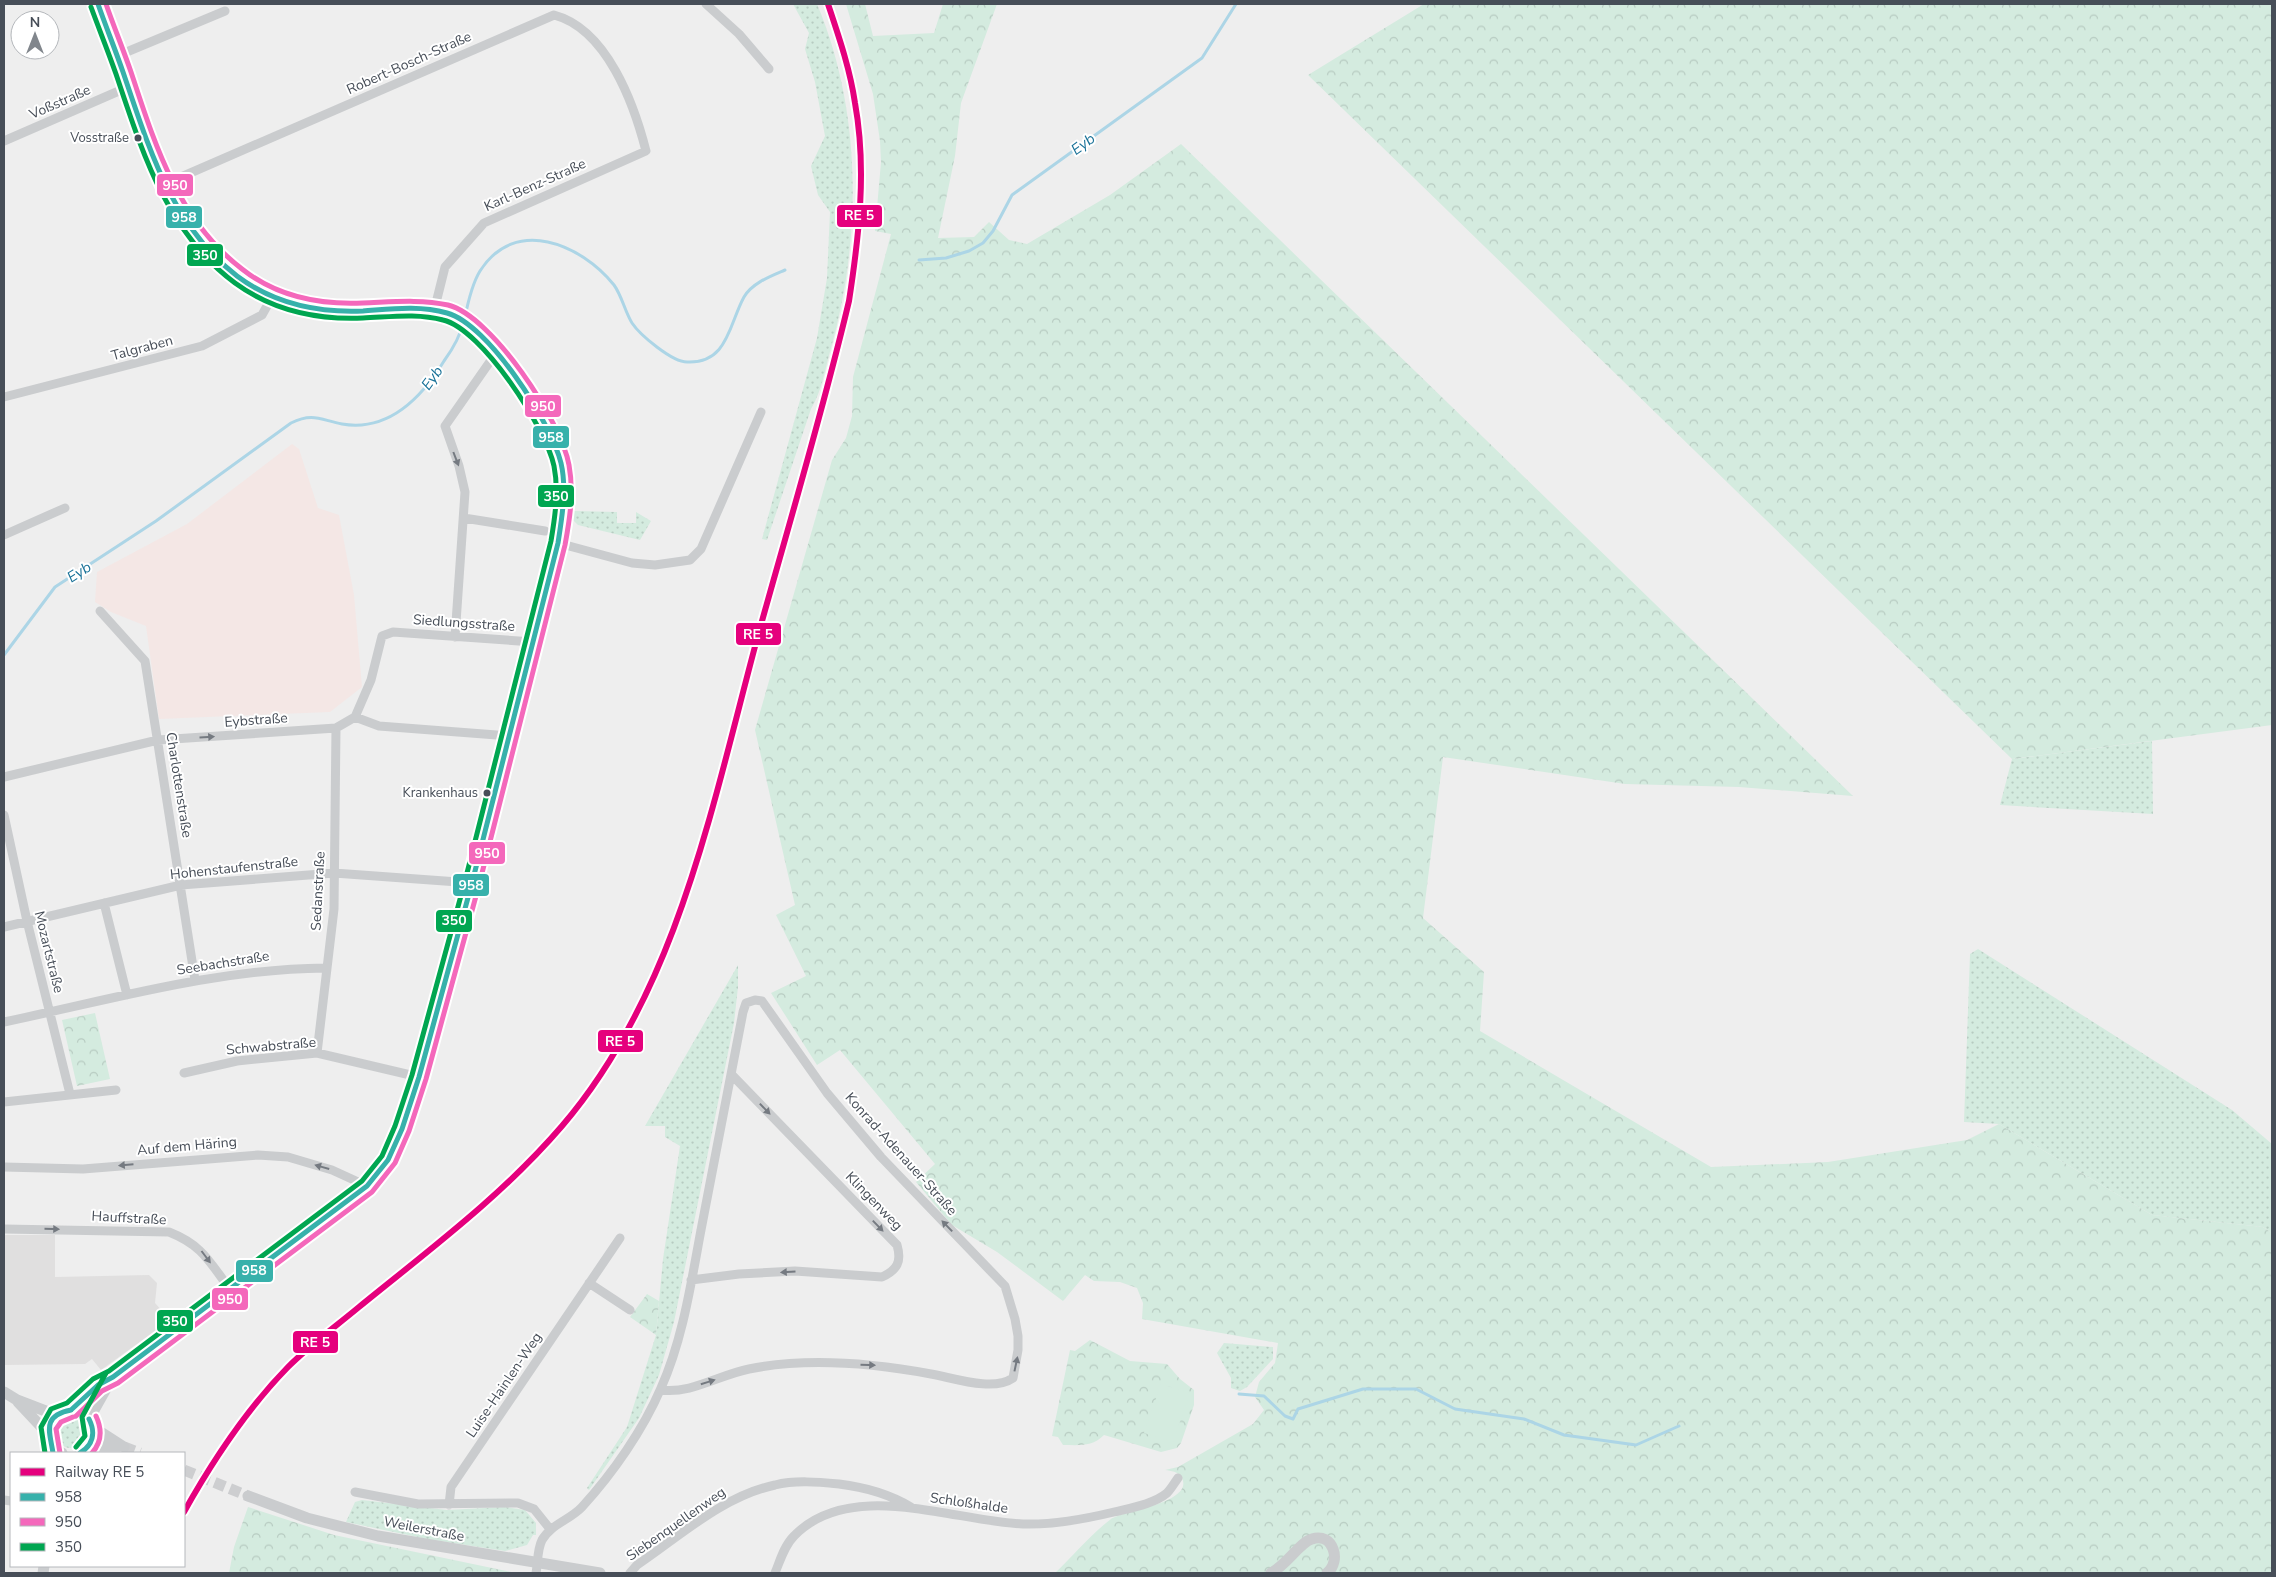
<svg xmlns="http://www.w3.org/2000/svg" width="2276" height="1577" viewBox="0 0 2276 1577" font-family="'Nunito Sans',sans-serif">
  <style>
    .education { fill: #e0dfdf }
    .medical { fill: #f4e7e5 }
    .grass { fill: url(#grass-dots) }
    .forest { fill: url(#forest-crowns) }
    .pitch { fill: #d4ebdf }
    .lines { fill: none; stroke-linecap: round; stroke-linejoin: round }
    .stream { stroke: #acd5e6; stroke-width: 3 }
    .tertiary-tunnel { stroke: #cdced0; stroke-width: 11; stroke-dasharray: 11 5.5; stroke-linecap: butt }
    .minor { stroke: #caccce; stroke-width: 9 }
    .tertiary { stroke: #caccce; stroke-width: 11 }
    .bus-1-casing { stroke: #fff; stroke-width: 9 }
    .bus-2-casing { stroke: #fff; stroke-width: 9 }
    .bus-3-casing { stroke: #fff; stroke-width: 9 }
    .bus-1 { stroke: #37b1ab; stroke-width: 5 }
    .bus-2 { stroke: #f468bb; stroke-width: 5 }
    .bus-3 { stroke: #00a651; stroke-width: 5 }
    .rail-1-casing { stroke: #fff; stroke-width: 10 }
    .rail-1 { stroke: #e5007d; stroke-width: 6 }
    .oneway { fill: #757a81 }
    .bus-dot { fill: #474e58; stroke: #fff; stroke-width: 2 }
    .labels { text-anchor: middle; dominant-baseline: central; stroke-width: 4; stroke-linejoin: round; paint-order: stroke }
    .bus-label { font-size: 13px; fill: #474e58; stroke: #fff; text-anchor: end }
    .street-label { font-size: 14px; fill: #474e58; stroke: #fff }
    .water-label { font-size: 15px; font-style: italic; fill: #1a7298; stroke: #fff }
    .line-badge { stroke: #fff; stroke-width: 2 }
    .badge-label { font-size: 14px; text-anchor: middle; font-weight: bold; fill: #fff }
  </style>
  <defs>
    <pattern id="grass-dots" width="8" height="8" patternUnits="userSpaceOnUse" patternTransform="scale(1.25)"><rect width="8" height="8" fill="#d4ebdf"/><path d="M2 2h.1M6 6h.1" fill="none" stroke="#b7cbc1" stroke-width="1.8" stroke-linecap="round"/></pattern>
    <pattern id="forest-crowns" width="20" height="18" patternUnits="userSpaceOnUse" patternTransform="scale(1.25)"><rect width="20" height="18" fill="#d4ebdf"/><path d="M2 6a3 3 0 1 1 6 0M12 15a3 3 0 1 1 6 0" fill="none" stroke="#b7cbc1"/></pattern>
  </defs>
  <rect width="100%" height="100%" fill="#eee"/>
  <path class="education" d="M 4,1235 L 55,1235 L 55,1277 L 149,1275 L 157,1283 L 155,1303 L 170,1320 L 101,1370 L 92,1359 L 85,1364 L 4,1365 Z"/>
  <path class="medical" d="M 292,444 L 299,449 L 318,508 L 339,515 L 354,595 L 362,687 L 330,712 L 159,719 L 146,626 L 111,612 L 95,602 L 97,572 L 187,524 Z"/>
  <path class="grass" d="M 793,4 L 817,4 C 862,111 862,237 831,348 C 825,369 822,391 811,409 L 767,540 L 762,539 L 817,338 L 827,278 L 830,212 L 818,195 L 811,166 L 825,136 L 815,82 L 805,49 L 809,33 Z
    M 574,511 L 617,512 L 617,523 L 636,523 L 636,512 L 651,521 L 640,540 L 578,525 L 573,520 Z
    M 2152,741 L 2153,814 L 2000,805 L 2012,759 Z
    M 1978,949 L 2232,1110 L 2272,1144 L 2272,1233 L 2263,1227 L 2152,1215 L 1999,1124 L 1964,1122 L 1970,954 Z
    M 738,965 L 738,987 L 734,1023 L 674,1322 L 659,1375 L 639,1418 L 589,1490 L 587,1488 L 627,1427 L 656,1335 L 663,1259 L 680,1146 L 665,1137 L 665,1126 L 645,1126 Z
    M 1224,1343 L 1273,1347 L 1273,1359 L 1247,1387 L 1240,1391 L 1231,1388 L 1231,1378 L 1217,1353 Z
    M55 1432a16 16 0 1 1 32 0a16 16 0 1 1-32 0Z
    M 362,1500 L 447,1510 L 505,1507 L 525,1510 L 536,1523 L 536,1535 L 533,1535 L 527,1545 L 505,1551 L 427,1539 L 346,1522 L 355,1502 Z"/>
  <path class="forest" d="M 846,4 L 865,4 L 873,36 L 934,33 L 943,4 L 997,4 L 961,103 L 955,156 L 938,238 L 974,237 L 989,222 L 1009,240 L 1027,244 L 1110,195 L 1181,144 L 1853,796 L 1739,787 L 1625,784 L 1443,757 L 1423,918 L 1484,972 L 1480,1031 L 1711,1167 L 1828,1162 L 1967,1140 L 1999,1124 L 2152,1215 L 2263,1227 L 2272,1233 L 2272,1573 L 1055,1573 C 1073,1556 1091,1534 1111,1519 C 1122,1511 1194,1503 1182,1478 C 1178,1471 1171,1471 1165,1470 L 1178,1467 L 1253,1424 L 1264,1410 L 1255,1397 L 1259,1382 L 1275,1363 L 1278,1343 L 1142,1319 L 1143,1303 L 1137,1288 L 1120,1282 L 1094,1281 L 1085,1275 L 1063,1301 L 997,1252 L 952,1225 L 916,1182 L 935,1164 L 840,1050 L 817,1065 L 771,993 L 806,976 L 776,915 L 795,905 L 755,730 L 832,460 L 846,438 L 852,416 L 853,377 L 891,234 L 875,231 L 881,162 L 880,141 L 873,94 Z
    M 1424,4 L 2272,4 L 2272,725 L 2012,759 L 1308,75 Z
    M 95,1013 L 110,1079 L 77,1086 L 62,1020 Z
    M 647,1294 L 659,1301 L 656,1335 L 630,1317 Z
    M 1090,1340 L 1130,1361 L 1167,1364 L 1180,1379 L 1194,1390 L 1194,1405 L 1181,1443 L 1177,1448 L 1161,1452 L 1104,1435 C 1092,1447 1080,1445 1063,1445 L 1058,1437 L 1052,1436 L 1070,1350 L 1075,1351 Z
    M 248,1507 L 334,1535 L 516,1573 L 229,1573 L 234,1547 Z"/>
  <path class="pitch" d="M 1161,1384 L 1190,1393 L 1173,1442 L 1144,1433 Z"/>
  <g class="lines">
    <path class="stream" d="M 919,260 L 946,258 L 969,251 L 983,243 L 993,231 L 1012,195 L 1202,58 L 1236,4
      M 465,317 C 468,302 472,284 480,271 C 515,216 581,244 614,285 C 622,296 625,312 632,323 C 640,335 672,362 687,362 C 728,364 729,324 744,297 C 752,283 771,276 785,270
      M 4,655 L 55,587 L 156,521 L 291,423 C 313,412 321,420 342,424 C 389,432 422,397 444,361 C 452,350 460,337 463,323
      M 1239,1394 L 1264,1396 L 1285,1416 L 1293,1419 L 1298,1409 L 1363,1389 L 1416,1389 L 1455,1409 L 1524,1419 L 1564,1435 L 1636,1445 L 1679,1426"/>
    <path class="tertiary-tunnel" d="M 124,1447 L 140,1453
      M 184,1470 L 248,1496"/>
    <path class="minor" d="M 706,4 L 739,34 L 769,69
      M 117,56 L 225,11
      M 4,141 L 128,87
      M 165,184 L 554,15 C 607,29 634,104 646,151 L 484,223 L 445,267 L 434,311
      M 4,397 L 202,346 L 262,315 L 272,297
      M 464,518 L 545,531
      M 4,535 L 65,508
      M 558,543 L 632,563 L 655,565 L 690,560 L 701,549 L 761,412
      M 100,611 L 145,661 L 195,980
      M 455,637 L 465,492 L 459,466 L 445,426 L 496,353
      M 355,717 L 371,680 L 382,636 L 393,632 L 533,642
      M 4,777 L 158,740 L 336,728 L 355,717 L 379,726 L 510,736
      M 4,815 L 27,921 L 70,1094
      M 104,903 L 127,995
      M 4,927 L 181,885 L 334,873 L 472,883
      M 4,1022 C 110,1000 215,969 325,968
      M 317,1053 L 334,909 L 336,728
      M 184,1073 L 237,1061 L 317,1053 L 419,1077
      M 4,1102 L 116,1090
      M 4,1167 L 83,1169 L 258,1155 L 288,1157 L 332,1170 L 367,1186
      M 4,1229 L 169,1232 C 202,1245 209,1261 229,1288
      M 691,1280 L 739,1274 L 795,1271 L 882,1277 C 897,1270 902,1262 897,1245 L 731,1074
      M 589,1283 L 630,1310
      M 355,1492 L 418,1504 L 518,1503 L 534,1509 L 550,1529
      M 4,1500 L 11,1501
      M 449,1505 L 451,1487 L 620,1238
      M 536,1573 C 538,1563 537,1550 542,1540 C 551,1524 570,1520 582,1507 C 613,1473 643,1430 661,1388 C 683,1339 691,1283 701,1230 C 715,1157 729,1084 743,1012 L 746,1003 L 755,1000 L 762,1001 L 827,1093 L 881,1157 L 1005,1286 L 1015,1319 L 1018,1336 L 1018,1350 L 1013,1378 C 993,1392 954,1378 931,1374 C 872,1363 808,1357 749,1369 C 719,1375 691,1394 661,1390
      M 630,1573 L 637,1565 C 680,1536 723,1496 775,1485 C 795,1480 818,1482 839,1484 C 864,1487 889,1494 911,1507
      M 775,1573 C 780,1561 784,1546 794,1536 C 850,1478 953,1521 1023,1524 C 1053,1525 1085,1519 1114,1512 C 1130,1508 1154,1504 1167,1493 C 1171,1489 1175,1482 1178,1478"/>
    <path class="tertiary" d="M 4,1392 L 17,1400 L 56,1415
      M 18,1402 L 48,1434
      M 71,1410 L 98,1385 L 113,1377 L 367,1186 L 388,1160 L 402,1129 L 419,1077 L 472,883 L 558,543 C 576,459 552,424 501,360 C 487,342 472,320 448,313 C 412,303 372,313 335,311 C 321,310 286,302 272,297 C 261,292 248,283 238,276 C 171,230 147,144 123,72 C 115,49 106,27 98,4
      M 89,1419 L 112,1378
      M 93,1427 L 124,1447
      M 89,1446 L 122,1446
      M 62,1453 C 46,1445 44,1427 56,1415 C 77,1403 99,1418 91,1442 L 80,1453
      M 248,1496 L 307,1518 L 378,1536 L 600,1573
      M 43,1573 L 44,1566
      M 1271,1573 C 1287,1565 1300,1542 1312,1539 C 1333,1532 1342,1561 1327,1573"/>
    <g class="bus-1-casing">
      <path id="bus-1" d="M 71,1410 L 98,1385 L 113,1377 L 367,1186 L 388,1160 L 402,1129 L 419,1077 L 472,883 L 558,543 C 562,517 567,489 561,463 C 551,422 488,324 447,313 C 419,305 391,309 363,311 C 318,313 273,303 237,276 C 171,225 149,148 123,72 C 115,49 106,27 98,4
        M 53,1453 C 50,1432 41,1416 71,1410
        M 80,1453 C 93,1445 96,1433 89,1419"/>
    </g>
    <g class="bus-2-casing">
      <path id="bus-2" d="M 76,1416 L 102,1391 L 118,1383 L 372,1192 L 395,1163 L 409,1131 L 426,1079 L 479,885 L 565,545 C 570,518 574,492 569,465 C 561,421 492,316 448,305 C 420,299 392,302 363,303 C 320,305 276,296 242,269 C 178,220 155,145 131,72 C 123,49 114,27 106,4
        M 60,1453 L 56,1429 L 61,1422 L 73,1417
        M 92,1453 C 102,1442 102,1429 96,1416"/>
    </g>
    <g class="bus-3-casing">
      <path id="bus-3" d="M 76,1447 L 85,1436 L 82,1417 L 106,1373
        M 45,1453 L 41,1427 L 51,1409 L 67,1403 L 93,1379 L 109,1371 L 362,1181 L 382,1156 L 395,1126 L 412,1075 L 465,881 L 551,541 C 555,517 559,491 554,466 C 546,428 482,329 443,320 C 417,313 390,317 363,318 C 317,320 272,310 235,283 C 166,232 142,151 116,74 C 108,51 99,29 91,7"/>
    </g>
    <use href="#bus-1" class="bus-1"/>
    <use href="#bus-2" class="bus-2"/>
    <use href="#bus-3" class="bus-3"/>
    <g class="rail-1-casing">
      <path id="rail-1" d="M 184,1512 C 213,1460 246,1410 288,1367 C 310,1345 335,1327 359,1307 C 429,1250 502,1196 562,1126 C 677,992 712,806 757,639 C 788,527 822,415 849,301 C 859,236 867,169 855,103 C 850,69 839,37 828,4"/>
    </g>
    <use href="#rail-1" class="rail-1"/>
  </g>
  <defs><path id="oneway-solid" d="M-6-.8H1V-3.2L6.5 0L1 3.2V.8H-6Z" transform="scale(1.25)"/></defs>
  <g class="oneway">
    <use href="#oneway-solid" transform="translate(456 459) rotate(69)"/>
    <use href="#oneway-solid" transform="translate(207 737) rotate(-4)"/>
    <use href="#oneway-solid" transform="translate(765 1109) rotate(46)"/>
    <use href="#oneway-solid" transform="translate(126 1165) rotate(175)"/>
    <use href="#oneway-solid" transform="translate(322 1167) rotate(-164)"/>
    <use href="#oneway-solid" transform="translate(878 1226) rotate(46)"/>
    <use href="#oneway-solid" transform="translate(947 1226) rotate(-134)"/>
    <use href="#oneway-solid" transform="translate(52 1229) rotate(1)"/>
    <use href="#oneway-solid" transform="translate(206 1257) rotate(53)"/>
    <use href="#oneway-solid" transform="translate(788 1272) rotate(177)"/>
    <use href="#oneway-solid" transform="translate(1016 1364) rotate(-78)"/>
    <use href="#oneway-solid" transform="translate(868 1365) rotate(2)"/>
    <use href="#oneway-solid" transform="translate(708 1382) rotate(-17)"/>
  </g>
  <g class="bus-dot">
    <circle cx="138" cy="138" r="4.5"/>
    <circle cx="487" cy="793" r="4.5"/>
  </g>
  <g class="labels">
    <g class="bus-label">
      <text x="129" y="138">Vosstraße</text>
      <text x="478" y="793">Krankenhaus</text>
    </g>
    <g class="street-label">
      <text transform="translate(409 63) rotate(-24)">Robert-Bosch-Straße</text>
      <text transform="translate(60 102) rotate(-24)">Voßstraße</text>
      <text transform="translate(535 185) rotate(-24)">Karl-Benz-Straße</text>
      <text transform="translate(142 348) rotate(-15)">Talgraben</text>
      <text transform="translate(464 623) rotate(4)">Siedlungsstraße</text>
      <text transform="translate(256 720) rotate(-4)">Eybstraße</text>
      <text transform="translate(179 785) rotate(81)">Charlottenstraße</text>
      <text transform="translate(234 868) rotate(-6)">Hohenstaufenstraße</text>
      <text transform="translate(318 891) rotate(-87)">Sedanstraße</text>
      <text transform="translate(49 952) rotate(76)">Mozartstraße</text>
      <text transform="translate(223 963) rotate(-9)">Seebachstraße</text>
      <text transform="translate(271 1046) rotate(-5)">Schwabstraße</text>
      <text transform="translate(187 1146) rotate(-5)">Auf dem Häring</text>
      <text transform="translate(901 1154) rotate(48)">Konrad-Adenauer-Straße</text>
      <text transform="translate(874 1201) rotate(46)">Klingenweg</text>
      <text transform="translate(129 1218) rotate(3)">Hauffstraße</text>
      <text transform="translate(504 1385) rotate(-56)">Luise-Hainlen-Weg</text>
      <text transform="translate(969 1503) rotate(8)">Schloßhalde</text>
      <text transform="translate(676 1524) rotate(-35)">Siebenquellenweg</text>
      <text transform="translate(424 1529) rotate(11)">Weilerstraße</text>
    </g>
    <g class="water-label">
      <text transform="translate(1083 144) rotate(-36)">Eyb</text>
      <text transform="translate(432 378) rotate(-54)">Eyb</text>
      <text transform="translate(79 572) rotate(-33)">Eyb</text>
    </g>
  </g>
  <g class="line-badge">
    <rect x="156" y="173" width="38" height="24" rx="5" fill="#f468bb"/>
    <rect x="836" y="204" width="47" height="24" rx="5" fill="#e5007d"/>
    <rect x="165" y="205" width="38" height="24" rx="5" fill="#37b1ab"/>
    <rect x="186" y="243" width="38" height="24" rx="5" fill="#00a651"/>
    <rect x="524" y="394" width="38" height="24" rx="5" fill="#f468bb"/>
    <rect x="532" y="425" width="38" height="24" rx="5" fill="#37b1ab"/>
    <rect x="537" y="484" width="38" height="24" rx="5" fill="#00a651"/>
    <rect x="735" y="622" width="47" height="24" rx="5" fill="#e5007d"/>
    <rect x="468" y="841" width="38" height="24" rx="5" fill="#f468bb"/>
    <rect x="452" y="873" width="38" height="24" rx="5" fill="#37b1ab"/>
    <rect x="435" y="909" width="38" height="24" rx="5" fill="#00a651"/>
    <rect x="597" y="1029" width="47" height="24" rx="5" fill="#e5007d"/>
    <rect x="235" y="1259" width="39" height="24" rx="5" fill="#37b1ab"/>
    <rect x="211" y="1287" width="38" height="24" rx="5" fill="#f468bb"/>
    <rect x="156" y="1309" width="38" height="24" rx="5" fill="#00a651"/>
    <rect x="292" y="1330" width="47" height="24" rx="5" fill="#e5007d"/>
  </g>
  <g class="badge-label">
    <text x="175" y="190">950</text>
    <text x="859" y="220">RE 5</text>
    <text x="184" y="222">958</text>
    <text x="205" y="260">350</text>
    <text x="543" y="411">950</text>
    <text x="551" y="442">958</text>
    <text x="556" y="501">350</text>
    <text x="758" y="639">RE 5</text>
    <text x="487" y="858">950</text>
    <text x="471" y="890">958</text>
    <text x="454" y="925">350</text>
    <text x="620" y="1046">RE 5</text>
    <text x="254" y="1275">958</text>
    <text x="230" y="1304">950</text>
    <text x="175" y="1326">350</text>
    <text x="315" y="1347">RE 5</text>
  </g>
  <rect width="2276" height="1577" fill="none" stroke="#474e58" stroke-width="10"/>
  <rect x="10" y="1452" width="175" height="115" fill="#ffffff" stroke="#b5b8bc"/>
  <rect x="20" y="1468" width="25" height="8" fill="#e5007d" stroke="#b5b8bc"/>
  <text x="55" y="1477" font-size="15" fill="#474e58">Railway RE 5</text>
  <rect x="20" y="1493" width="25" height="8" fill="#37b1ab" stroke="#b5b8bc"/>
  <text x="55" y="1502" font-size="15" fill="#474e58">958</text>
  <rect x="20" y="1518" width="25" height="8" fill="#f468bb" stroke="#b5b8bc"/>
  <text x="55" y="1527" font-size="15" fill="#474e58">950</text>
  <rect x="20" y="1543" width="25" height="8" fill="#00a651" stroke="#b5b8bc"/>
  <text x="55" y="1552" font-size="15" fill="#474e58">350</text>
  <g transform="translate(35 35)"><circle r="24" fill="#ffffff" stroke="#b5b8bc"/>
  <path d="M0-4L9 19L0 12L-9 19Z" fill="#81868c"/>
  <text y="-8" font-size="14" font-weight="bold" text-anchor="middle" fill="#474e58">N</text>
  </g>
</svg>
